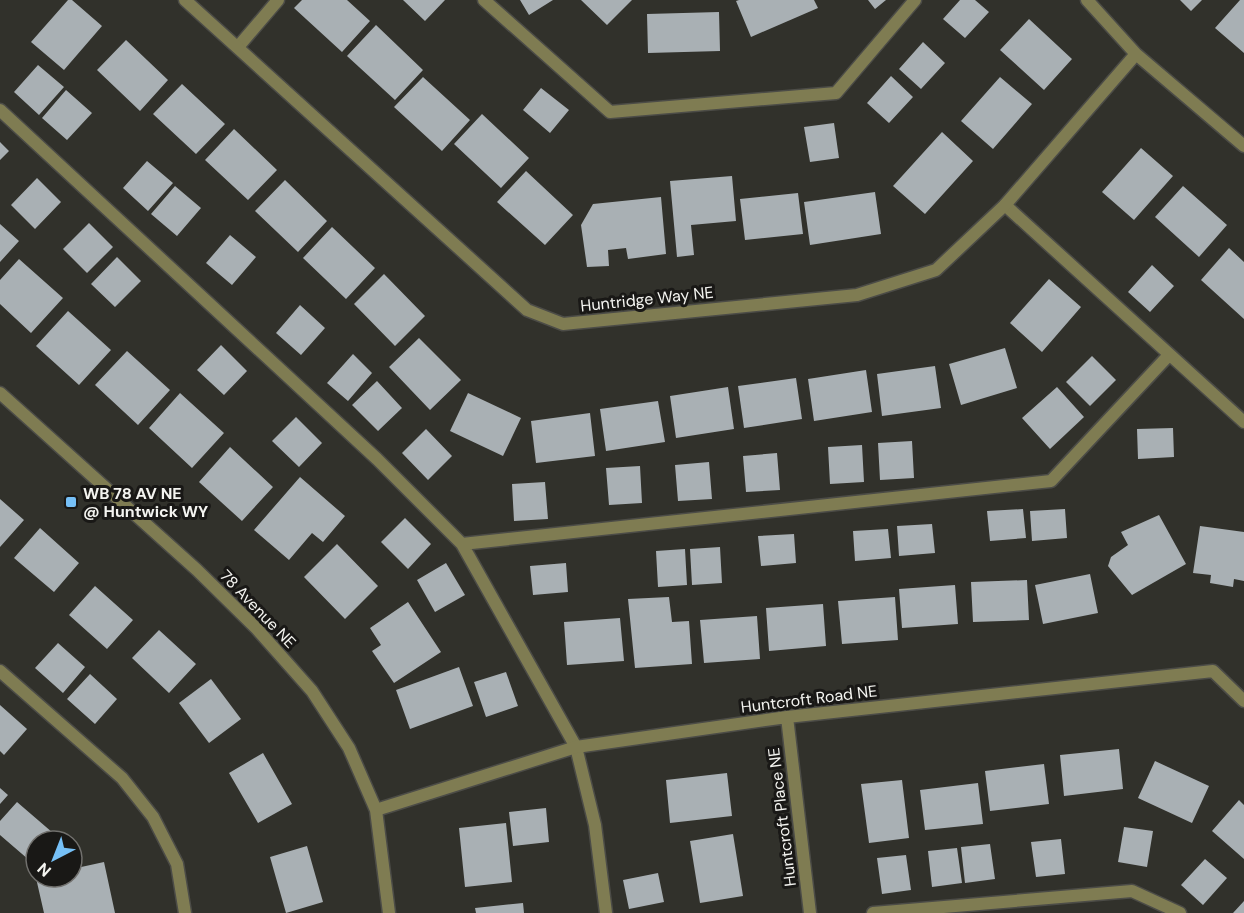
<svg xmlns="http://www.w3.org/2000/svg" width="1244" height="913" viewBox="0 0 1244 913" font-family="'DM Sans',sans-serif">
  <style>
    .building { fill: #a9b0b4 }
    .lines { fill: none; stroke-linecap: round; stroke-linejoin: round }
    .service-casing { stroke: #4c4c47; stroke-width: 15 }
    .minor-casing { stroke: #4c4c47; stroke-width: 15 }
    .service { stroke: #7f7c52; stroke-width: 12 }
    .minor { stroke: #7f7c52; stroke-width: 12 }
    .poi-dot { fill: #76c0f7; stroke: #191816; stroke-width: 2 }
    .labels { text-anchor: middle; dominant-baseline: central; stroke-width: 6; stroke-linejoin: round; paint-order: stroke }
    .street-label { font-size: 16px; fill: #f4f4f0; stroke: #191816 }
    .poi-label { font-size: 16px; font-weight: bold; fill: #f4f4f0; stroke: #191816; text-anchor: start }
  </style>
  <rect width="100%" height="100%" fill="#31312b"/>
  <path class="building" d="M 68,0 L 72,0 L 102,26 L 64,70 L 31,42 Z
    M 302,0 L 347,0 L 370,21 L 342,52 L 294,8 Z
    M 403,0 L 445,0 L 425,21 Z
    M 520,0 L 553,0 L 529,15 Z
    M 581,0 L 632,0 L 607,25 Z
    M 739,0 L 814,0 L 818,8 L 751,37 L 736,1 Z
    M 868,0 L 886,0 L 875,9 Z
    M 960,0 L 975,0 L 989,12 L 965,38 L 943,19 Z
    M 1180,0 L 1202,0 L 1191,11 Z
    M 1240,0 L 1244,0 L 1244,53 L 1215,28 Z
    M 719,12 L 720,51 L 648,53 L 647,14 Z
    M 1029,19 L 1072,59 L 1044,90 L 1000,50 Z
    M 376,25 L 423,70 L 395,100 L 347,56 Z
    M 126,40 L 168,80 L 140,111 L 97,70 Z
    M 923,42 L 945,63 L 921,89 L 899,69 Z
    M 38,65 L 64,87 L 39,115 L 14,92 Z
    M 891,76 L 913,97 L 889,123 L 867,103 Z
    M 423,77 L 470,120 L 442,151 L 394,107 Z
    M 1000,77 L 1032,104 L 993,149 L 961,121 Z
    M 182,84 L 225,124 L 196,154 L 153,114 Z
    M 541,88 L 569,110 L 550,133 L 523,110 Z
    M 66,90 L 92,113 L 67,140 L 42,118 Z
    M 482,114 L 529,158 L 501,188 L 454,144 Z
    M 834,123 L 839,158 L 810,162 L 804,127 Z
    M 234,129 L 277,170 L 248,200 L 205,160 Z
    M 942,132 L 973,161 L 925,214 L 893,186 Z
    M 0,142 L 9,151 L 0,160 Z
    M 1141,148 L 1173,176 L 1134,220 L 1102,192 Z
    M 147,161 L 173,183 L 148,211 L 123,188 Z
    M 526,171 L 573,215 L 545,245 L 497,202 Z
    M 732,176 L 736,221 L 691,225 L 694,255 L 677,257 L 670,181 Z
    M 37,178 L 61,202 L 35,229 L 11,205 Z
    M 285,180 L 327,221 L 298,252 L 255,211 Z
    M 175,186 L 201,208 L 177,236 L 151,214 Z
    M 1183,186 L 1227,225 L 1199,257 L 1155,217 Z
    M 875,192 L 881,234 L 810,245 L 804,202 Z
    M 798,193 L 803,234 L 745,240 L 740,199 Z
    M 661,197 L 666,254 L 628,259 L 626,248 L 608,250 L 609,266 L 587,267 L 581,225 L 593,204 Z
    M 89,223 L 113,247 L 87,273 L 63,249 Z
    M 0,224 L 19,241 L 0,262 Z
    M 332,227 L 375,268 L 346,299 L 303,258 Z
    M 230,235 L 256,257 L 232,285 L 206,263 Z
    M 1229,248 L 1244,262 L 1244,319 L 1201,280 Z
    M 117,257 L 141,281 L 115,307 L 91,284 Z
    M 19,259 L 63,298 L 31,333 L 0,304 L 0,280 Z
    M 1152,265 L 1174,286 L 1150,312 L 1128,292 Z
    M 384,274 L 425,316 L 395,346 L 354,304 Z
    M 1049,279 L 1081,307 L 1042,352 L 1010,323 Z
    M 300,305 L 325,328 L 301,355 L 276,333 Z
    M 68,311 L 111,350 L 79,385 L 36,346 Z
    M 419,338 L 461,380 L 430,410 L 389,367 Z
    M 221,345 L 247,371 L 224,395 L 197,370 Z
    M 1005,348 L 1017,388 L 961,405 L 949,364 Z
    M 127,351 L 170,390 L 138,425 L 95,385 Z
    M 353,354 L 372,373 L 348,401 L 327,383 Z
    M 1092,356 L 1116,380 L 1090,406 L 1066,382 Z
    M 935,366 L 941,408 L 882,416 L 877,374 Z
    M 866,370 L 872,412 L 814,421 L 808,379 Z
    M 796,378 L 802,419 L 744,428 L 738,386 Z
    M 377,381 L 402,408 L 378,431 L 352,405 Z
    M 728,387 L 734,429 L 676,438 L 670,396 Z
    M 1057,387 L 1084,417 L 1050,449 L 1022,418 Z
    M 180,393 L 224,433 L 192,468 L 149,428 Z
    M 468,393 L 521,418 L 503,456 L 450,431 Z
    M 658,401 L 665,442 L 606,451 L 600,409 Z
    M 590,413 L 595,456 L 536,463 L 531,421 Z
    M 296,417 L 322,443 L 299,467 L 272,441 Z
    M 1173,428 L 1174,457 L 1138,459 L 1137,429 Z
    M 426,429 L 452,456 L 428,480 L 402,453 Z
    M 912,441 L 914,478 L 880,480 L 878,443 Z
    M 862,445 L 864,482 L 830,484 L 828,447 Z
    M 230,447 L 273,487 L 242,521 L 199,482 Z
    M 777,453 L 780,490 L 746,492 L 743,456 Z
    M 709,462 L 712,499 L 678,501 L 675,465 Z
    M 640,466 L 642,503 L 609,505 L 606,468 Z
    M 300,477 L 345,516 L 323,542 L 312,533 L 289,560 L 254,530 Z
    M 545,482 L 548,519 L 514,521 L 512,484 Z
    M 0,499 L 24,520 L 0,547 Z
    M 1023,509 L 1026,538 L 990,541 L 987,511 Z
    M 1065,509 L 1067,538 L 1032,541 L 1030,511 Z
    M 1159,515 L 1186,564 L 1132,595 L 1108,566 L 1111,557 L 1128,545 L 1121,532 Z
    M 405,518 L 431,544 L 408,569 L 381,542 Z
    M 932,524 L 935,553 L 899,556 L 897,526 Z
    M 1200,526 L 1244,532 L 1244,581 L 1234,579 L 1233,587 L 1210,583 L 1211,575 L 1193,573 Z
    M 40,528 L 79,563 L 54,592 L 14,558 Z
    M 888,529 L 891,558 L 855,561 L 853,531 Z
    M 794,534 L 796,563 L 761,566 L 758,536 Z
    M 337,544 L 378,586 L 345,619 L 304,577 Z
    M 720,547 L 722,583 L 692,585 L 690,549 Z
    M 685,549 L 687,585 L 658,587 L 656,551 Z
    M 446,563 L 465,595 L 435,612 L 417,580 Z
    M 566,563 L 568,592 L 533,595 L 530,566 Z
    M 1090,574 L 1098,613 L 1043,624 L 1035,585 Z
    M 1027,580 L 1029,620 L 973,622 L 971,582 Z
    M 955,585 L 958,624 L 902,628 L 899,589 Z
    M 95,586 L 133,620 L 107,649 L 69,615 Z
    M 669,597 L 672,622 L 689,621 L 692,664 L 635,668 L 628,599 Z
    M 895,597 L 898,640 L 842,644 L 838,601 Z
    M 408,602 L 441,652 L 394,683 L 372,651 L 381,645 L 370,628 Z
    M 823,604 L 826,646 L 769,651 L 766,608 Z
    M 757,616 L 760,659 L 704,663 L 700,620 Z
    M 620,618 L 624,661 L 567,665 L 564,622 Z
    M 159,630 L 196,664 L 169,693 L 132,658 Z
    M 58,643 L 85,667 L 63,693 L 35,668 Z
    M 459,667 L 473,706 L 410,729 L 396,690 Z
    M 506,672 L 518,706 L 486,717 L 474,682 Z
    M 90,674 L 117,699 L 95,724 L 67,699 Z
    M 211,679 L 241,719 L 209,743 L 179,703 Z
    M 0,705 L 27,729 L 4,755 L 0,751 Z
    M 1119,749 L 1123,789 L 1064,796 L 1060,755 Z
    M 263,753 L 292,804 L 258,823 L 229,773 Z
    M 1155,761 L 1209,786 L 1192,823 L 1138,798 Z
    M 1044,764 L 1049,804 L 990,811 L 985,771 Z
    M 727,773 L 732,816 L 670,823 L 666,780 Z
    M 902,780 L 909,838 L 869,843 L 861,784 Z
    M 978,783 L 983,824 L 925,830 L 920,790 Z
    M 0,788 L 8,795 L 0,804 Z
    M 1239,800 L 1244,805 L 1244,859 L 1212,831 Z
    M 17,802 L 60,839 L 58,841 L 36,841 L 36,866 L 0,835 L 0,821 Z
    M 546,808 L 549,842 L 513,846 L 509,812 Z
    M 506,823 L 512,882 L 465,887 L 459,828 Z
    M 1124,827 L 1153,831 L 1147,867 L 1118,862 Z
    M 733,834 L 743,896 L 700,903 L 690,841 Z
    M 1061,839 L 1065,874 L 1036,877 L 1031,842 Z
    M 990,844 L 995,879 L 965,883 L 961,847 Z
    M 307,846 L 323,902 L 286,913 L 270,857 Z
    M 957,848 L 962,883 L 932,887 L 928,851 Z
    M 906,855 L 911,890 L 882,894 L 877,858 Z
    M 1205,859 L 1227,878 L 1203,905 L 1181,885 Z
    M 104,862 L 115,913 L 44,913 L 36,878 L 72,877 L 72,869 Z
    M 658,873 L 664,902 L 629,909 L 623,880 Z
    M 1244,901 L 1244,913 L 1233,913 Z
    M 523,903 L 524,913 L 476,913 L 475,908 Z"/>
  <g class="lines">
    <g class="service-casing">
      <path id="service" d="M 484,0 L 610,112 L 836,93 L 915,0
        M 238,47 L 278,0
        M 0,110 L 377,459 L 462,544 L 576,747 L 595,825 L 606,913
        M 1005,205 L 1244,422
        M 462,544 L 1051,481 L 1169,355
        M 0,671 L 122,778 L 153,817 L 177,864 L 185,913
        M 873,913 L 1132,891 L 1180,913"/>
    </g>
    <g class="minor-casing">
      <path id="minor" d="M 185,0 L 527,310 L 563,324 L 857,295 L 936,270 L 1005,205 L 1136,54
        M 1087,0 L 1136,54 L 1244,146
        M 0,393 L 197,570 L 257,629 L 312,691 L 349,748 L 376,810 L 389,913
        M 787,717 L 810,913
        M 376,810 L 576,747 L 787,717 L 1213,671 L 1244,701"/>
    </g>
    <use href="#service" class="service"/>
    <use href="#minor" class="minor"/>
  </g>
  <rect class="poi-dot" x="65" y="496" width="12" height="12" rx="3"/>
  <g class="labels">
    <g class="street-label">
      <text transform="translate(647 299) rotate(-6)">Huntridge Way NE</text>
      <text transform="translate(258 609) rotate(46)">78 Avenue NE</text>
      <text transform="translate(809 699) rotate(-7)">Huntcroft Road NE</text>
      <text transform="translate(782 817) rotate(-97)">Huntcroft Place NE</text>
    </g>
    <g class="poi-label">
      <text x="83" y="493">WB 78 AV NE<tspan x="83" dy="18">@ Huntwick WY</tspan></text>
    </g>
  </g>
  <g transform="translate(54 859) rotate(222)"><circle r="28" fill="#191816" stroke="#71706d" stroke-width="1.5"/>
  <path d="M0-4.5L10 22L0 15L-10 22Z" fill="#76c0f7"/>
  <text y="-9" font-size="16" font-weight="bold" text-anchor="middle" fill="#f4f4f0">N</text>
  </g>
</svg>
